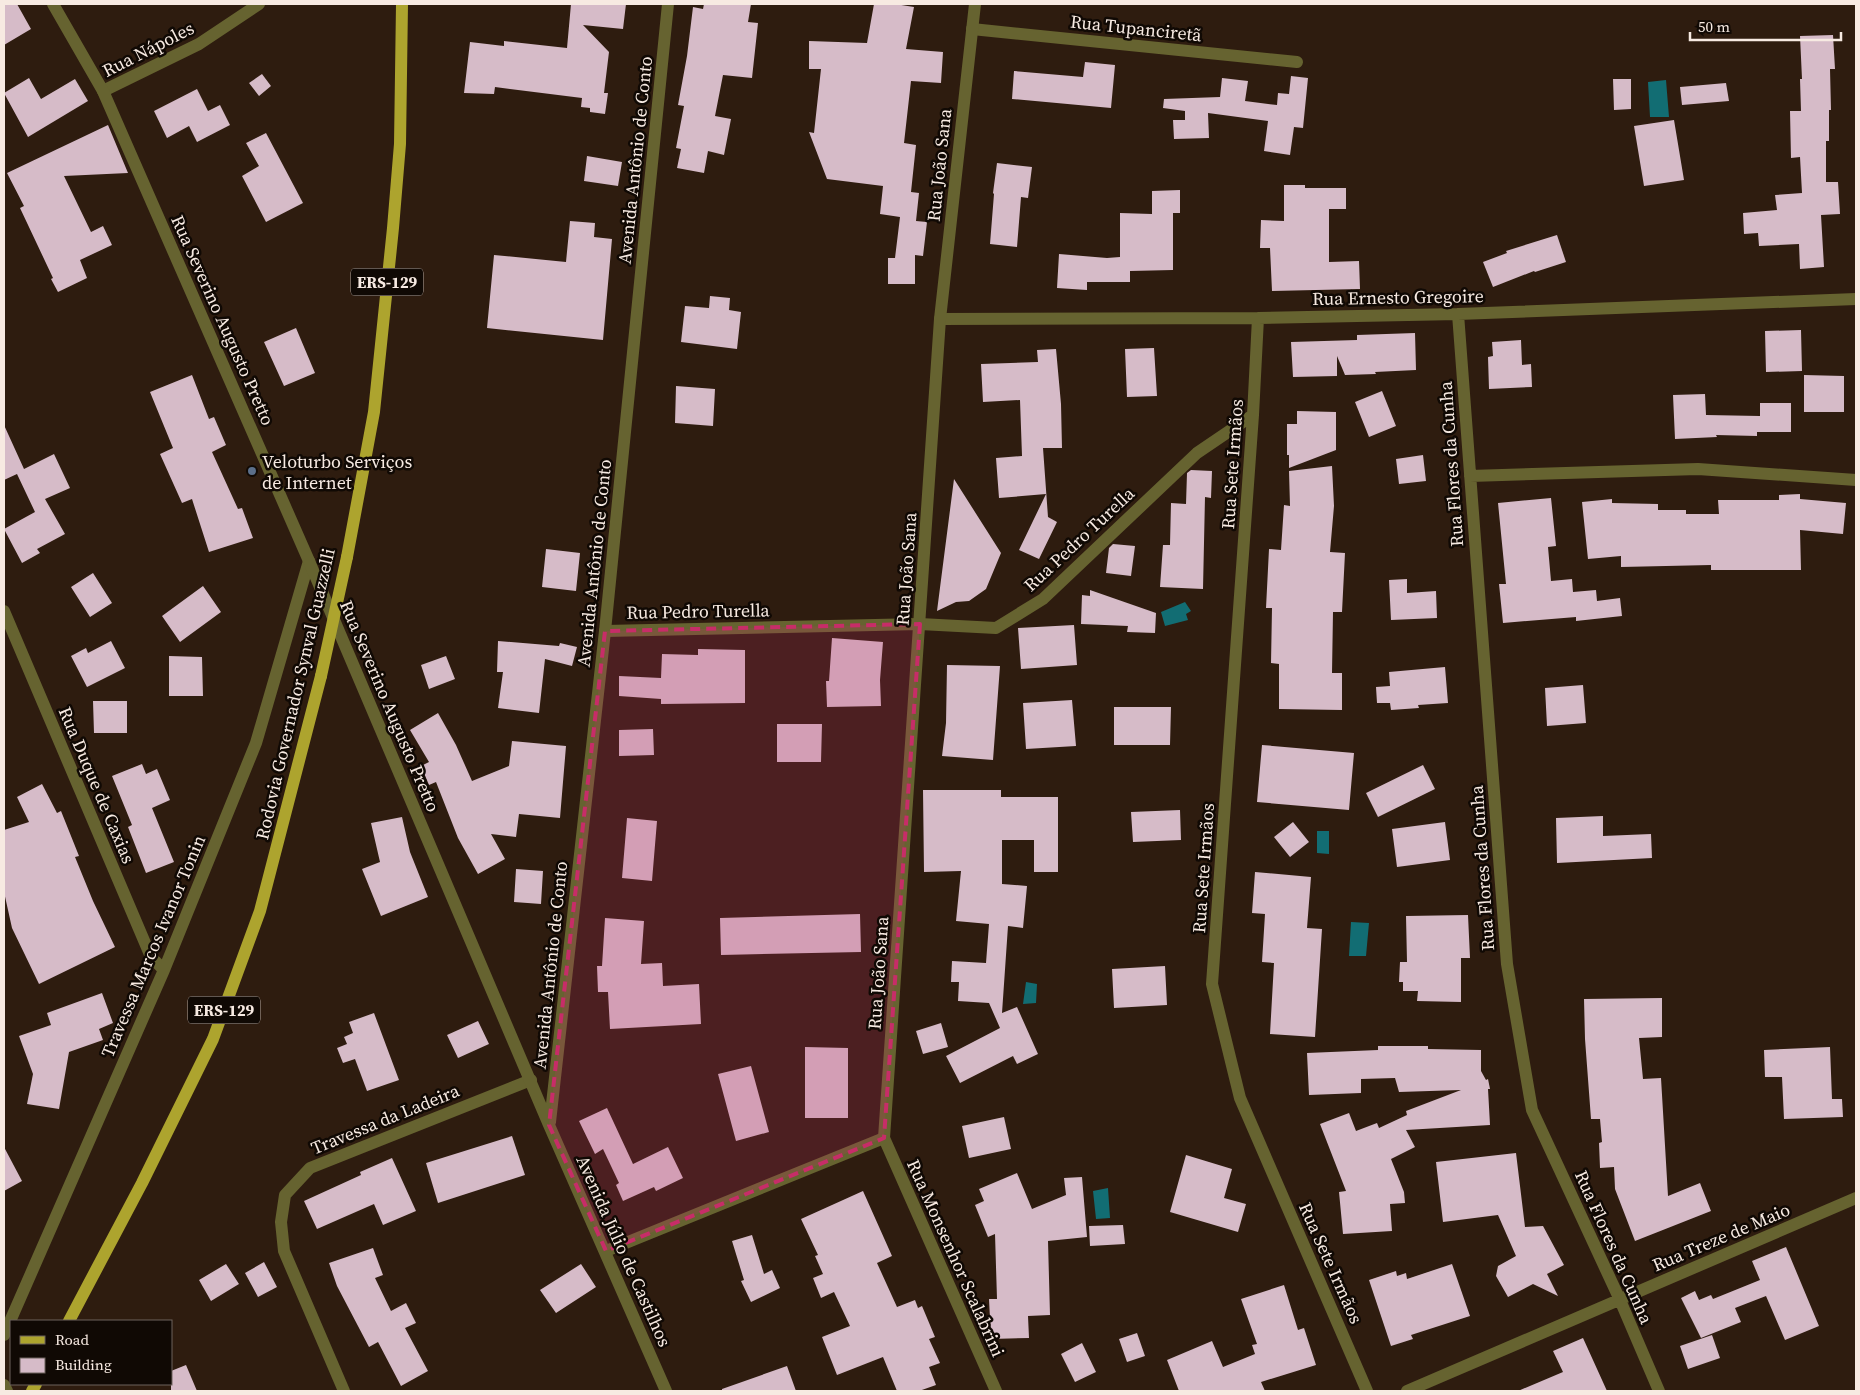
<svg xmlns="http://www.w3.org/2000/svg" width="1860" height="1395" viewBox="0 0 1860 1395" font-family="'Source Serif 4',serif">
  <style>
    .water { fill: #126d73 }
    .building { fill: #d6bbc8 }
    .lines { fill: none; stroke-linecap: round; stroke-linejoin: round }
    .minor { stroke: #666330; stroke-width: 12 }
    .tertiary { stroke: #666330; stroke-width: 12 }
    .primary { stroke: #ada42e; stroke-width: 12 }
    .primary-bridge { stroke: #ada42e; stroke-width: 12 }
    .marked { fill: #c72d68; fill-opacity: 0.2; stroke: #c72d68; stroke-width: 4; stroke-dasharray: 10 6; stroke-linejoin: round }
    .service-dot { fill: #5c6f8a; stroke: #100904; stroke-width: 2 }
    .labels { text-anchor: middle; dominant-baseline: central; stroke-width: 5; stroke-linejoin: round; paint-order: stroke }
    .shield { fill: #100904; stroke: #b2a69f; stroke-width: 1 }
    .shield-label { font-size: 16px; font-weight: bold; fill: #f7eae2 }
    .street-label { font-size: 18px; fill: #f7eae2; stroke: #100904 }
    .poi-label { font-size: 18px; fill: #f7eae2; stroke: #100904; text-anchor: start }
  </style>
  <rect width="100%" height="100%" fill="#2e1c0f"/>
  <path class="water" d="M 1666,80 L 1669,117 L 1650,117 L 1648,82 Z
    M 1185,602 L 1191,611 L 1186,614 L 1188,620 L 1165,626 L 1161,612 Z
    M 1317,831 L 1329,831 L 1329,854 L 1317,853 Z
    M 1351,922 L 1369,923 L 1366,956 L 1349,956 Z
    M 1026,982 L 1037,984 L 1036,1003 L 1023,1004 Z
    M 1108,1188 L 1110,1218 L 1096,1219 L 1093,1191 Z"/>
  <path class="building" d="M 4,4 L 17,4 L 31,29 L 4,45 Z
    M 571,4 L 626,4 L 623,29 L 583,25 L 609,52 L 604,93 L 608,93 L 605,114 L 590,112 L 590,108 L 581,107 L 582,98 L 495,87 L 494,94 L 464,93 L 470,42 L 504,46 L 504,41 L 567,48 Z
    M 704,4 L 751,4 L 748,22 L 758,23 L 752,78 L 723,75 L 715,116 L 731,119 L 724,155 L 708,151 L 704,173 L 677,168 L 681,149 L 676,148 L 684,106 L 678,105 L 687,56 L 693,7 L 703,9 Z
    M 874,4 L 895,4 L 914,7 L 906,49 L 943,52 L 941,83 L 911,81 L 904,143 L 916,145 L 911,192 L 919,193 L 916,221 L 927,222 L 923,256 L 915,255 L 915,284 L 888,284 L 888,258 L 895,258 L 900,217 L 880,214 L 883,186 L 827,179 L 809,132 L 814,133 L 821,69 L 809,69 L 809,41 L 867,43 Z
    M 1833,35 L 1835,69 L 1830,69 L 1831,110 L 1829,110 L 1829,141 L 1826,141 L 1826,182 L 1838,182 L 1840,214 L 1821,215 L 1824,267 L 1800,269 L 1799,244 L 1759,246 L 1758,233 L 1744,234 L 1743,213 L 1777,210 L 1775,195 L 1802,193 L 1800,157 L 1791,158 L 1790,111 L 1801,111 L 1800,79 L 1802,79 L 1800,36 Z
    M 1085,62 L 1115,65 L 1111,108 L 1012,99 L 1014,71 L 1083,77 Z
    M 262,74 L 271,86 L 259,96 L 249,83 Z
    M 1291,76 L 1308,78 L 1303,128 L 1294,127 L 1290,155 L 1264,151 L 1268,121 L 1208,113 L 1209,138 L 1174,139 L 1173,120 L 1185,120 L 1185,111 L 1163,108 L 1164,99 L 1220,97 L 1222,78 L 1248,81 L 1245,101 L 1277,105 L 1278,93 L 1289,94 Z
    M 29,78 L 41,99 L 75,79 L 88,101 L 28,137 L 4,93 Z
    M 1613,79 L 1631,79 L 1631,109 L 1614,110 Z
    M 1726,83 L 1729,101 L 1682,105 L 1680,87 Z
    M 197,89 L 208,111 L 220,105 L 230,125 L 197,142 L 189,126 L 167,138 L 154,111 Z
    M 1674,120 L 1684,180 L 1644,186 L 1634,126 Z
    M 108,125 L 128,173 L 64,176 L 91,232 L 103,226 L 112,245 L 80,260 L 87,278 L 58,292 L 51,279 L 53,278 L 20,208 L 24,206 L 7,173 Z
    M 266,133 L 303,203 L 266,222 L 242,176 L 259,166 L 246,143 Z
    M 587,156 L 622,162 L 618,186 L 584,181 Z
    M 997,163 L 1032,167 L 1028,198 L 1021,197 L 1017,247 L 990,244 L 994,194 L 993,193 Z
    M 1284,185 L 1305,185 L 1305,188 L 1346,188 L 1346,209 L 1329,209 L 1329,262 L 1359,261 L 1360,289 L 1272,291 L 1270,248 L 1260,248 L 1261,220 L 1284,221 Z
    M 1180,190 L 1180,213 L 1173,213 L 1173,270 L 1130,271 L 1130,282 L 1087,282 L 1087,290 L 1057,288 L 1059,254 L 1107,258 L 1120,257 L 1120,213 L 1152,214 L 1152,191 Z
    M 570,221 L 595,223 L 594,237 L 612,239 L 603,340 L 487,328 L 494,255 L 566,262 Z
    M 1557,235 L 1566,262 L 1535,272 L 1534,271 L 1493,287 L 1483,262 L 1507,253 L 1506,251 Z
    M 710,296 L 730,298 L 729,310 L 741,312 L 737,349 L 681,342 L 685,306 L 709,308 Z
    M 296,328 L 315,373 L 284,386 L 264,342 Z
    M 1801,330 L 1802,371 L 1766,372 L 1765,331 Z
    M 1415,333 L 1416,370 L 1375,372 L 1376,374 L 1345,375 L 1337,356 L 1337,376 L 1293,377 L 1291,342 L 1357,340 L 1357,335 Z
    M 1521,340 L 1522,365 L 1531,364 L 1532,387 L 1489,389 L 1488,357 L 1493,356 L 1492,342 Z
    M 1154,348 L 1157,396 L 1127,397 L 1125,349 Z
    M 1056,349 L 1061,404 L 1062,448 L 1043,448 L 1048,517 L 1057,522 L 1039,559 L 1019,550 L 1046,494 L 999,498 L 996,458 L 1022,456 L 1020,400 L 983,402 L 981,364 L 1038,362 L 1037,350 Z
    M 192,375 L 209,419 L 214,417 L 226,445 L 212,452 L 238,509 L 242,508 L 253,538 L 209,552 L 192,499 L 182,503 L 160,454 L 173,448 L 150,392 Z
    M 1804,375 L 1844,376 L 1844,412 L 1804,412 Z
    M 676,386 L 715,389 L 713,426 L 675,423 Z
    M 1382,391 L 1396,426 L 1369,437 L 1355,402 Z
    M 1705,394 L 1706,415 L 1760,416 L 1760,403 L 1791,403 L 1791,432 L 1757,432 L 1757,436 L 1716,435 L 1717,437 L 1675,439 L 1673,395 Z
    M 1297,411 L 1336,412 L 1336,450 L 1289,468 L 1289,455 L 1287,455 L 1287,424 L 1297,424 Z
    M 4,425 L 24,469 L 54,454 L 70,488 L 45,499 L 65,534 L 37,549 L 40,553 L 22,563 L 4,529 L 35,512 L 17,474 L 4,480 Z
    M 1423,455 L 1426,481 L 1399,484 L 1396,459 Z
    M 1332,466 L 1334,506 L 1330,552 L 1345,553 L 1342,612 L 1333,612 L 1332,673 L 1342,673 L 1342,710 L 1279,709 L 1279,664 L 1271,663 L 1272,608 L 1266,608 L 1269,549 L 1281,550 L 1284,505 L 1290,506 L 1289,471 Z
    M 1191,470 L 1212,471 L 1211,498 L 1205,497 L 1203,589 L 1160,587 L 1163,545 L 1170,545 L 1171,503 L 1186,504 L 1187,473 Z
    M 954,479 L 1001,553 L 986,589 L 969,601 L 956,602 L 937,611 Z
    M 1800,494 L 1800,499 L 1846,503 L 1843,534 L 1800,530 L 1801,570 L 1711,570 L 1711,565 L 1621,567 L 1621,556 L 1588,559 L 1582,502 L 1612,499 L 1612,503 L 1658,504 L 1658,510 L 1686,510 L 1686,514 L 1719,514 L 1718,500 L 1779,500 L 1779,495 Z
    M 1551,498 L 1556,546 L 1548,547 L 1551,581 L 1572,579 L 1573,592 L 1596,590 L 1597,601 L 1620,598 L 1622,616 L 1576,621 L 1576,617 L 1503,623 L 1499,584 L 1506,584 L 1498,503 Z
    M 1113,544 L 1135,546 L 1131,576 L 1106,573 L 1109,548 Z
    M 546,549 L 580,553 L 576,591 L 542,587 Z
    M 93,573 L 112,603 L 90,617 L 71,587 Z
    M 1407,579 L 1407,593 L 1436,591 L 1437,618 L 1391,620 L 1389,580 Z
    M 203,586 L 221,612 L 180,642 L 162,616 Z
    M 1090,590 L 1156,613 L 1155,633 L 1127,632 L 1128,626 L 1081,624 L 1082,595 L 1090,596 Z
    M 1074,625 L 1077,665 L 1021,669 L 1018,628 Z
    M 832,638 L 883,642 L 880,680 L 881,706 L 827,707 L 826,681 L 829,681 Z
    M 111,641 L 125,668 L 87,687 L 71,656 L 86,648 L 88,653 Z
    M 498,641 L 559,646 L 560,643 L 577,647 L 572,666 L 545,659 L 539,713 L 498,708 L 503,672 L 497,672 Z
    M 698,649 L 745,650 L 745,703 L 661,704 L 661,699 L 619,696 L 619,676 L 661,678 L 662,654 L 698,655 Z
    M 169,656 L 202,657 L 203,696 L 169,696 Z
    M 446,656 L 455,679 L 429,689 L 421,665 Z
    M 947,665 L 1000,666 L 993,760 L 942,756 L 946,723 Z
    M 1445,667 L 1448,703 L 1418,705 L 1419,708 L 1391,710 L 1390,703 L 1377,703 L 1376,687 L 1390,686 L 1389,672 Z
    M 1583,685 L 1586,723 L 1547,726 L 1545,688 Z
    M 1072,700 L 1076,746 L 1026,749 L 1023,703 Z
    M 93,701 L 127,701 L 127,733 L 94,733 Z
    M 1114,707 L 1171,707 L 1170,745 L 1114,745 Z
    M 438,713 L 456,745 L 472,781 L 509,766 L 512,741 L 566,746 L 560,818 L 519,814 L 516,837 L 491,834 L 505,859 L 478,874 L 458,838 L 436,782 L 429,785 L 421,766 L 429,762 L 410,730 Z
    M 777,724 L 822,724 L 821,762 L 777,762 Z
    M 653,729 L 654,755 L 619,756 L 619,730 Z
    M 1262,745 L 1354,753 L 1349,810 L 1257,802 Z
    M 142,764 L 146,774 L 157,769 L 170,800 L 152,808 L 174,862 L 146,873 L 128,827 L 132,825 L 112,776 Z
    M 1423,765 L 1435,789 L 1378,817 L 1366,793 Z
    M 42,784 L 57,813 L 61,811 L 79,856 L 75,857 L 93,901 L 115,947 L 39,984 L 12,928 L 4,892 L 4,830 L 29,822 L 17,797 Z
    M 923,790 L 1001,790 L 1001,797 L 1058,797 L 1058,872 L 1034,872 L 1034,840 L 1002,840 L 1002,884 L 1027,886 L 1023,928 L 1008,926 L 1002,1013 L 1017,1007 L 1038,1054 L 1017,1064 L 1013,1056 L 960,1083 L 946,1056 L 1000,1028 L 989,1003 L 958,1001 L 959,982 L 951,982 L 952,961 L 986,963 L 989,924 L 956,921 L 961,871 L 924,872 Z
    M 1180,810 L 1181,840 L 1133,842 L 1131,812 Z
    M 1603,816 L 1603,836 L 1651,834 L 1652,858 L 1557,863 L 1556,818 Z
    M 402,817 L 410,852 L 428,897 L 381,916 L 362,869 L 380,862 L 371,823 Z
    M 627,818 L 657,821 L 652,881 L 622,878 Z
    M 1293,822 L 1309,842 L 1290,857 L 1274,837 Z
    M 1445,822 L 1450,860 L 1397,867 L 1392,829 Z
    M 516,869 L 543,871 L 541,904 L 514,902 Z
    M 1255,872 L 1311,877 L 1307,928 L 1322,929 L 1315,1037 L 1270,1034 L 1274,963 L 1262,962 L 1265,914 L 1252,913 Z
    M 860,914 L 861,952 L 721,955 L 720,918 Z
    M 1468,915 L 1470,958 L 1461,958 L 1461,1002 L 1417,1001 L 1418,991 L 1403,991 L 1403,982 L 1399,982 L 1400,962 L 1407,962 L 1406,916 Z
    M 605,918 L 644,921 L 641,964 L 662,963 L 663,986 L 699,984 L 701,1024 L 610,1029 L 608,992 L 598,992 L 597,966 L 602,966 Z
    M 1165,966 L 1167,1005 L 1114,1008 L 1112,969 Z
    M 102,993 L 113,1023 L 99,1029 L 103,1040 L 69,1052 L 59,1109 L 27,1104 L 33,1074 L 19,1036 L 51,1025 L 47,1013 Z
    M 1662,998 L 1662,1037 L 1639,1038 L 1643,1079 L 1661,1078 L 1668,1196 L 1700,1183 L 1711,1211 L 1635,1241 L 1615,1189 L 1614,1167 L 1600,1168 L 1599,1143 L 1602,1142 L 1600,1119 L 1591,1119 L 1585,1039 L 1584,999 Z
    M 374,1013 L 399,1080 L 367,1091 L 355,1059 L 343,1063 L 337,1048 L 347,1044 L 344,1037 L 353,1033 L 349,1022 Z
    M 478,1021 L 489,1044 L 458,1058 L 447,1035 Z
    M 941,1023 L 948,1047 L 923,1054 L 916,1031 Z
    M 1378,1046 L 1428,1046 L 1428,1049 L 1481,1050 L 1481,1071 L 1486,1080 L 1488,1079 L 1490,1089 L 1488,1089 L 1490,1125 L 1406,1130 L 1415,1147 L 1391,1159 L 1404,1192 L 1405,1203 L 1390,1204 L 1392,1231 L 1343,1234 L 1339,1192 L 1346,1191 L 1320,1124 L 1349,1113 L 1356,1131 L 1377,1123 L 1379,1128 L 1407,1115 L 1406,1111 L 1461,1090 L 1399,1092 L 1395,1078 L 1361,1079 L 1361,1093 L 1309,1095 L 1307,1053 L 1378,1050 Z
    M 805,1047 L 848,1048 L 848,1118 L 805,1118 Z
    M 1830,1047 L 1832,1099 L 1842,1099 L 1843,1117 L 1784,1119 L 1782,1077 L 1765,1077 L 1764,1050 Z
    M 751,1066 L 769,1132 L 736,1141 L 718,1074 Z
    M 607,1108 L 633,1164 L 668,1147 L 683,1178 L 656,1191 L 654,1187 L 623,1201 L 616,1185 L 619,1183 L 603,1149 L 595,1154 L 579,1121 Z
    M 1004,1117 L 1011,1149 L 969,1158 L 962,1126 Z
    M 512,1136 L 525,1175 L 438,1203 L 426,1163 Z
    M 4,1147 L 22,1181 L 4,1191 Z
    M 1516,1153 L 1525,1227 L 1543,1226 L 1564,1265 L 1547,1274 L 1558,1296 L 1533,1284 L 1508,1297 L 1496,1276 L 1498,1266 L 1516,1256 L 1498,1215 L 1443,1222 L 1436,1162 Z
    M 1186,1155 L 1232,1169 L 1224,1198 L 1246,1204 L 1238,1232 L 1170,1212 Z
    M 392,1158 L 416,1211 L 383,1225 L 374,1204 L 317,1229 L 304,1201 L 361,1175 L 360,1172 Z
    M 1017,1173 L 1032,1209 L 1066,1195 L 1064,1178 L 1082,1177 L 1087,1237 L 1048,1241 L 1050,1315 L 1028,1316 L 1029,1338 L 991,1339 L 989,1299 L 997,1299 L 995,1234 L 988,1237 L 975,1205 L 984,1201 L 979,1189 Z
    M 863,1191 L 892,1256 L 877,1263 L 897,1307 L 915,1300 L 918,1308 L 922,1306 L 935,1337 L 929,1339 L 940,1363 L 929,1367 L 936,1385 L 919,1391 L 897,1391 L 883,1357 L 837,1375 L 822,1337 L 850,1326 L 834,1292 L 821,1298 L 813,1278 L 823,1274 L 815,1256 L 818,1255 L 801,1219 Z
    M 1123,1225 L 1125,1244 L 1090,1246 L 1089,1226 Z
    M 752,1235 L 764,1274 L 772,1270 L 780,1288 L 751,1302 L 741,1281 L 744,1280 L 732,1241 Z
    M 1786,1247 L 1819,1326 L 1785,1340 L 1766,1296 L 1735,1308 L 1741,1322 L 1701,1338 L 1681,1298 L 1695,1291 L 1699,1300 L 1711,1295 L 1713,1299 L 1760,1280 L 1752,1261 Z
    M 373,1248 L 383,1275 L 375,1278 L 391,1311 L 406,1303 L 416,1323 L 405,1328 L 428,1371 L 401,1386 L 378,1342 L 369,1347 L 337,1286 L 329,1263 Z
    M 264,1262 L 277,1287 L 258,1297 L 245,1273 Z
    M 226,1264 L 239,1284 L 211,1301 L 199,1280 Z
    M 581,1264 L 596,1287 L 556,1313 L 540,1290 Z
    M 1452,1264 L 1470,1316 L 1411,1335 L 1413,1339 L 1391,1346 L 1369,1280 L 1396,1271 L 1397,1276 L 1406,1273 L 1407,1279 Z
    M 1284,1285 L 1298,1330 L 1304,1328 L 1316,1365 L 1261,1382 L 1265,1391 L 1179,1391 L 1167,1360 L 1212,1341 L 1223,1367 L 1255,1354 L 1252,1345 L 1257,1344 L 1241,1299 Z
    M 1137,1333 L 1145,1356 L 1127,1362 L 1119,1339 Z
    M 1712,1335 L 1720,1358 L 1688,1369 L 1680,1346 Z
    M 1583,1338 L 1607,1391 L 1518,1391 L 1563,1372 L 1553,1351 Z
    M 1082,1343 L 1096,1372 L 1075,1382 L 1061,1354 Z
    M 186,1365 L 197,1391 L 171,1391 L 171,1371 Z
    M 787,1366 L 796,1391 L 722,1391 L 722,1389 Z"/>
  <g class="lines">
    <path class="minor" d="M 972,29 L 1297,62
      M 103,91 L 199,44 L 259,4
      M 1458,314 L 1507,964 L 1532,1110 L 1620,1300 L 1659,1391
      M 1258,318 L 1253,415 L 1212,984 L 1240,1098 L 1367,1391
      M 940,319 L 1258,318 L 1458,314 L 1856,299
      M 1470,476 L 1698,469 L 1856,480
      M 4,611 L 151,957 L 164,970
      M 605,631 L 920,624 L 996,628 L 1043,599 L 1197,453 L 1253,415
      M 606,1251 L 884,1138
      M 4,1335 L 164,970 L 256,743 L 309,561
      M 4,1385 L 7,1391
      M 344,1391 L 284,1251 L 281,1222 L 285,1195 L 310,1168 L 531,1080
      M 1407,1391 L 1856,1198"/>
    <path class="tertiary" d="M 53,4 L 103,91 L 309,561 L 549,1125 L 666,1391
      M 975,4 L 940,319 L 884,1138 L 996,1391
      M 550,1122 L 605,631 L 668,4"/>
    <path class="primary" d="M 347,557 L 374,412 L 393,228 L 400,144 L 402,4
      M 69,1321 L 142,1183 L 213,1039 L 260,911 L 321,676
      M 32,1391 L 36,1384"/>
    <path class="primary-bridge" d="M 321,676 L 347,557"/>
  </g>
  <path class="marked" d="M 920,624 L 884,1138 L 606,1251 L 549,1125 L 605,631 Z"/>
  <circle class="service-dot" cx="252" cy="471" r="5"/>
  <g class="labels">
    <g class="shield">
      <rect x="351" y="268.5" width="72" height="27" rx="4"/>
      <rect x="188" y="996.5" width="72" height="27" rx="4"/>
    </g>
    <g class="shield-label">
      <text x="387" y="282">ERS-129</text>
      <text x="224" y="1010">ERS-129</text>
    </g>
    <g class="street-label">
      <text transform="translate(1136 28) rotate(6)">Rua Tupanciretã</text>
      <text transform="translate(148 49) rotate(-27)">Rua Nápoles</text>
      <text transform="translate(635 160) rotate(-84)">Avenida Antônio de Conto</text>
      <text transform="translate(939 165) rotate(-84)">Rua João Sana</text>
      <text transform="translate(1398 297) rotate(-1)">Rua Ernesto Gregoire</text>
      <text transform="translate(223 320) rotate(66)">Rua Severino Augusto Pretto</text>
      <text transform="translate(1232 464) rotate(-86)">Rua Sete Irmãos</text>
      <text transform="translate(1451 464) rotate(-94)">Rua Flores da Cunha</text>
      <text transform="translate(1079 539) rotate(-43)">Rua Pedro Turella</text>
      <text transform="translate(594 563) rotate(-84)">Avenida Antônio de Conto</text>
      <text transform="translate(906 569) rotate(-86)">Rua João Sana</text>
      <text transform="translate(698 611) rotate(-1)">Rua Pedro Turella</text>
      <text transform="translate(295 694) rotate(-77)">Rodovia Governador Synval Guazzelli</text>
      <text transform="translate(390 706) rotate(67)">Rua Severino Augusto Pretto</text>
      <text transform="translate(97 785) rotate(67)">Rua Duque de Caxias</text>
      <text transform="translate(1203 868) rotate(-86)">Rua Sete Irmãos</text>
      <text transform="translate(1482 868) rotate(-94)">Rua Flores da Cunha</text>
      <text transform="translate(153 946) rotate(-67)">Travessa Marcos Ivanor Tonin</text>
      <text transform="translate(550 965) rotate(-84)">Avenida Antônio de Conto</text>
      <text transform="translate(878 973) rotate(-86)">Rua João Sana</text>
      <text transform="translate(385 1119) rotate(-22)">Travessa da Ladeira</text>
      <text transform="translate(1721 1237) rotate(-23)">Rua Treze de Maio</text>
      <text transform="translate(1614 1247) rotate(66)">Rua Flores da Cunha</text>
      <text transform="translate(624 1251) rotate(66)">Avenida Júlio de Castilhos</text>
      <text transform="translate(956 1258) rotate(66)">Rua Monsenhor Scalabrini</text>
      <text transform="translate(1331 1263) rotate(66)">Rua Sete Irmãos</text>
    </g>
    <g class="poi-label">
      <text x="262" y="461">Veloturbo Serviços<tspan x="262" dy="21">de Internet</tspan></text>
    </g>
  </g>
  <rect width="1860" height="1395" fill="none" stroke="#f7eae2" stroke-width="10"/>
  <rect x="10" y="1320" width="162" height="65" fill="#100904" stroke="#6c635d"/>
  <rect x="20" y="1336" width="25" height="8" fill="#ada42e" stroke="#6c635d"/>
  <text x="55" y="1345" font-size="15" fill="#f7eae2">Road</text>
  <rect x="20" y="1358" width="25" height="15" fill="#d6bbc8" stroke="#6c635d"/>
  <text x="55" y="1370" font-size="15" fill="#f7eae2">Building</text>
  <path d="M1690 32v8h151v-8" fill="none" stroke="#f7eae2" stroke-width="2.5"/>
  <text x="1698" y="32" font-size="15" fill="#f7eae2" stroke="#100904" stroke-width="4" paint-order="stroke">50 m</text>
</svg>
